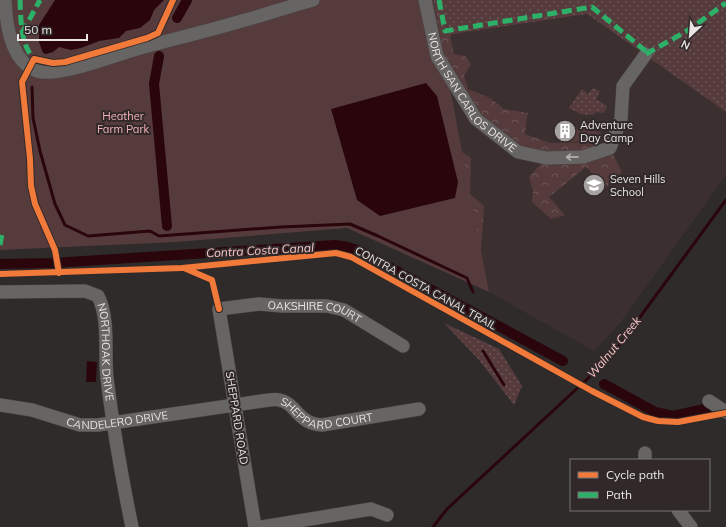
<svg xmlns="http://www.w3.org/2000/svg" width="726" height="527" viewBox="0 0 726 527" font-family="Mulish,sans-serif">
  <style>
    .built { fill: #3c2f2f }
    .grass { fill: url(#grass-dots) }
    .forest { fill: url(#forest-crowns) }
    .green { fill: #563b3d }
    .water { fill: #2a060c }
    .lines { fill: none; stroke-linecap: round; stroke-linejoin: round }
    .stream { stroke: #2a060c; stroke-width: 3 }
    .canal { stroke: #2a060c; stroke-width: 10 }
    .minor-casing { stroke: #494646; stroke-width: 14 }
    .minor { stroke: #676464; stroke-width: 13 }
    .quiet { stroke: #2db169; stroke-width: 5; stroke-dasharray: 10 5; stroke-linecap: butt }
    .cycleway-casing { stroke: #312929; stroke-width: 8 }
    .cycleway { stroke: #f17a3a; stroke-width: 6 }
    .oneway { stroke: #b5b1b1 }
    .labels { text-anchor: middle; dominant-baseline: central; stroke-width: 4; stroke-linejoin: round; paint-order: stroke }
    .street-label { font-size: 11px; fill: #e9e4e4; stroke: #312929 }
    .park-label { font-size: 11px; fill: #f6b3b7; stroke: #312929 }
    .poi-label { font-size: 11px; fill: #e9e4e4; stroke: #312929; text-anchor: start }
    .water-label { font-size: 12px; font-style: italic; fill: #f9c5c8; stroke: #312929 }
  </style>
  <defs>
    <pattern id="grass-dots" width="8" height="8" patternUnits="userSpaceOnUse"><rect width="8" height="8" fill="#563b3d"/><path d="M2 2h.1M6 6h.1" fill="none" stroke="#6e5759" stroke-width="1.8" stroke-linecap="round"/></pattern>
    <pattern id="forest-crowns" width="20" height="18" patternUnits="userSpaceOnUse"><rect width="20" height="18" fill="#563b3d"/><path d="M2 6a3 3 0 1 1 6 0M12 15a3 3 0 1 1 6 0" fill="none" stroke="#6e5759"/></pattern>
  </defs>
  <rect width="100%" height="100%" fill="#2f2b2b"/>
  <path class="built" d="M 587,14 L 726,112 L 726,175 L 620,323 L 594,351 L 489,292 L 440,36 Z"/>
  <path class="grass" d="M 433,0 L 726,0 L 726,112 L 587,14 L 440,36 Z
    M 593,88 L 600,91 L 596,99 L 607,106 L 604,113 L 596,112 L 592,115 L 581,114 L 569,108 L 582,89 L 588,94 Z
    M 444,323 L 499,349 L 522,386 L 514,405 L 479,360 Z"/>
  <path class="forest" d="M 413,13 L 423,19 L 432,31 L 449,31 L 454,54 L 465,56 L 471,64 L 464,76 L 468,89 L 490,98 L 504,109 L 529,113 L 527,116 L 525,134 L 550,143 L 592,142 L 610,148 L 622,172 L 605,188 L 586,167 L 549,197 L 565,215 L 551,219 L 532,202 L 533,191 L 529,177 L 546,158 L 518,152 L 476,119 L 452,80 L 441,91 L 452,100 L 462,152 L 471,158 L 470,194 L 484,206 L 481,251 L 462,256 L 449,237 L 461,218 L 435,229 L 412,208 L 455,198 L 458,182 L 437,96 L 419,75 L 429,61 C 415,50 409,43 405,25 Z"/>
  <path class="green" d="M 0,0 L 433,0 L 489,292 L 347,228 L 176,242 L 0,250 Z
    M 577,128 C 586,132 591,128 601,133 L 598,140 L 567,142 L 567,138 L 570,137 Z"/>
  <path class="water" d="M 55,0 L 164,0 L 154,10 L 150,20 L 140,28 L 126,31 L 119,38 L 99,41 L 81,48 L 71,50 L 59,47 L 53,52 L 46,54 L 43,53 L 39,42 L 39,25 Z
    M 426,83 L 437,96 L 458,182 L 455,198 L 380,216 L 357,200 L 331,109 Z
    M 87,361 L 97,362 L 96,382 L 86,382 Z"/>
  <g class="lines">
    <path class="stream" d="M 32,87 L 33,118 L 40,151 L 55,204 L 65,225 L 88,236 L 150,231 L 159,236 L 281,227 L 350,224 L 378,236 L 467,278 L 473,292
      M 483,351 L 504,385
      M 433,527 L 447,509 L 598,369 L 618,347 L 726,200"/>
    <path class="canal" d="M 177,18 L 187,0
      M 159,56 L 154,84 L 167,226
      M 0,264 L 52,263 L 335,245 L 348,247 L 358,250 L 563,361
      M 604,384 L 655,412 L 673,416 L 709,408"/>
    <g class="minor-casing">
      <g id="minor">
        <path d="M 5,0 C 6,24 11,62 37,71 C 57,78 115,55 137,49 C 174,39 211,30 249,19 C 270,13 291,6 313,0"/>
        <path id="s1" d="M 425,0 L 437,56 L 476,119 L 518,152 L 546,158 L 583,157 L 610,148 L 621,119 L 623,86 L 646,54"/>
        <path id="s2" d="M 0,292 L 85,291 L 98,296 C 110,320 104,353 107,378 C 113,428 122,478 132,527"/>
        <path d="M 709,401 L 726,412"/>
        <path id="s3" d="M 0,405 L 32,410 L 80,425 L 98,425 L 269,400 C 272,400 276,399 279,400 C 297,403 297,424 322,425 L 419,409"/>
        <path d="M 645,460 L 645,453"/>
        <path d="M 678,510 L 691,527"/>
        <path id="s4" d="M 255,527 L 219,309 L 259,304 L 282,306 L 327,306 L 344,310 L 403,346"/>
        <path d="M 262,527 L 371,509 L 387,515"/>
      </g>
    </g>
    <use href="#minor" class="minor"/>
    <path class="quiet" d="M 20,0 C 21,19 20,44 34,59
      M 439,0 L 445,31 L 592,7 L 648,53
      M 22,33 L 40,0
      M 646,54 L 687,31 L 726,3
      M 0,245 L 2,234"/>
    <g class="cycleway-casing">
      <path id="cycleway" d="M 184,268 L 212,280 L 219,309
        M 59,273 L 55,250 L 35,204 L 31,186 L 30,159 L 22,82 L 34,59 L 53,63 L 65,62 L 147,38 L 158,33 L 173,0
        M 0,274 L 182,268 L 336,253 L 351,257 L 592,391 L 643,417 L 658,421 L 678,422 L 726,413"/>
    </g>
    <use href="#cycleway" class="cycleway"/>
  </g>
  <defs><path id="oneway-shaft" d="M-6 0H5M1.5-3L5.5 0L1.5 3" fill="none" stroke-width="1.6" stroke-linecap="round" stroke-linejoin="round"/></defs>
  <use class="oneway" href="#oneway-shaft" transform="translate(572 157) rotate(179)"/>
  <defs>
    <g id="building-disc" transform="scale(1.15)"><circle r="9.5" fill="#a8a3a3" stroke="#312929"/><path d="M-4-6H4V6H1V3H-1V6H-4ZM-2.5-4.3h1.7v1.8h-1.7ZM.8-4.3h1.7v1.8H.8ZM-2.5-1h1.7V.8h-1.7ZM.8-1h1.7V.8H.8Z" fill="#fff"/></g>
    <g id="school-disc" transform="scale(1.15)"><circle r="9.5" fill="#a8a3a3" stroke="#312929"/><path d="M0-5L7-2L0 1L-7-2ZM-4 1L0 2.5L4 1V4Q0 6-4 4Z" fill="#fff"/></g>
  </defs>
  <g fill-rule="evenodd">
    <use href="#building-disc" x="565" y="131"/>
    <use href="#school-disc" x="594" y="185"/>
  </g>
  <g class="labels">
    <g class="street-label">
      <text stroke="none"><textPath href="#s1" startOffset="107">NORTH SAN CARLOS DRIVE</textPath></text>
      <text transform="translate(426 288) rotate(29)">CONTRA COSTA CANAL TRAIL</text>
      <text stroke="none"><textPath href="#s4" startOffset="318">OAKSHIRE COURT</textPath></text>
      <text stroke="none"><textPath href="#s2" startOffset="156">NORTHOAK DRIVE</textPath></text>
      <text stroke="none"><textPath href="#s3" startOffset="336">SHEPPARD COURT</textPath></text>
      <text stroke="none"><textPath href="#s3" startOffset="120">CANDELERO DRIVE</textPath></text>
      <text transform="translate(237 418) rotate(81)">SHEPPARD ROAD</text>
    </g>
    <g class="park-label">
      <text x="123" y="116">Heather<tspan x="123" dy="13">Farm Park</tspan></text>
    </g>
    <g class="poi-label">
      <text x="580" y="125">Adventure<tspan x="580" dy="13">Day Camp</tspan></text>
      <text x="610" y="179">Seven Hills<tspan x="610" dy="13">School</tspan></text>
    </g>
    <g class="water-label">
      <text transform="translate(260 250) rotate(-3)">Contra Costa Canal</text>
      <text transform="translate(614 347) rotate(-50)">Walnut Creek</text>
    </g>
  </g>
  <rect x="570" y="459" width="140" height="52" fill="#312929" stroke="#7b7474"/>
  <rect x="578" y="472" width="20" height="6" fill="#f17a3a" stroke="#7b7474"/>
  <text x="606" y="479" font-size="12" fill="#e9e4e4">Cycle path</text>
  <rect x="578" y="492" width="20" height="6" fill="#2db169" stroke="#7b7474"/>
  <text x="606" y="499" font-size="12" fill="#e9e4e4">Path</text>
  <g transform="translate(690 36) rotate(206)" stroke="#312929" stroke-width="3" paint-order="stroke">
  <path d="M0-3L7 15L0 10L-7 15Z" fill="#e9e4e4"/>
  <text y="-6" font-size="11" font-weight="bold" text-anchor="middle" fill="#e9e4e4">N</text>
  </g>
  <path d="M18 34v6h69v-6" fill="none" stroke="#e9e4e4" stroke-width="2"/>
  <text x="24" y="34" font-size="12" fill="#e9e4e4" stroke="#312929" stroke-width="3" paint-order="stroke">50 m</text>
</svg>
